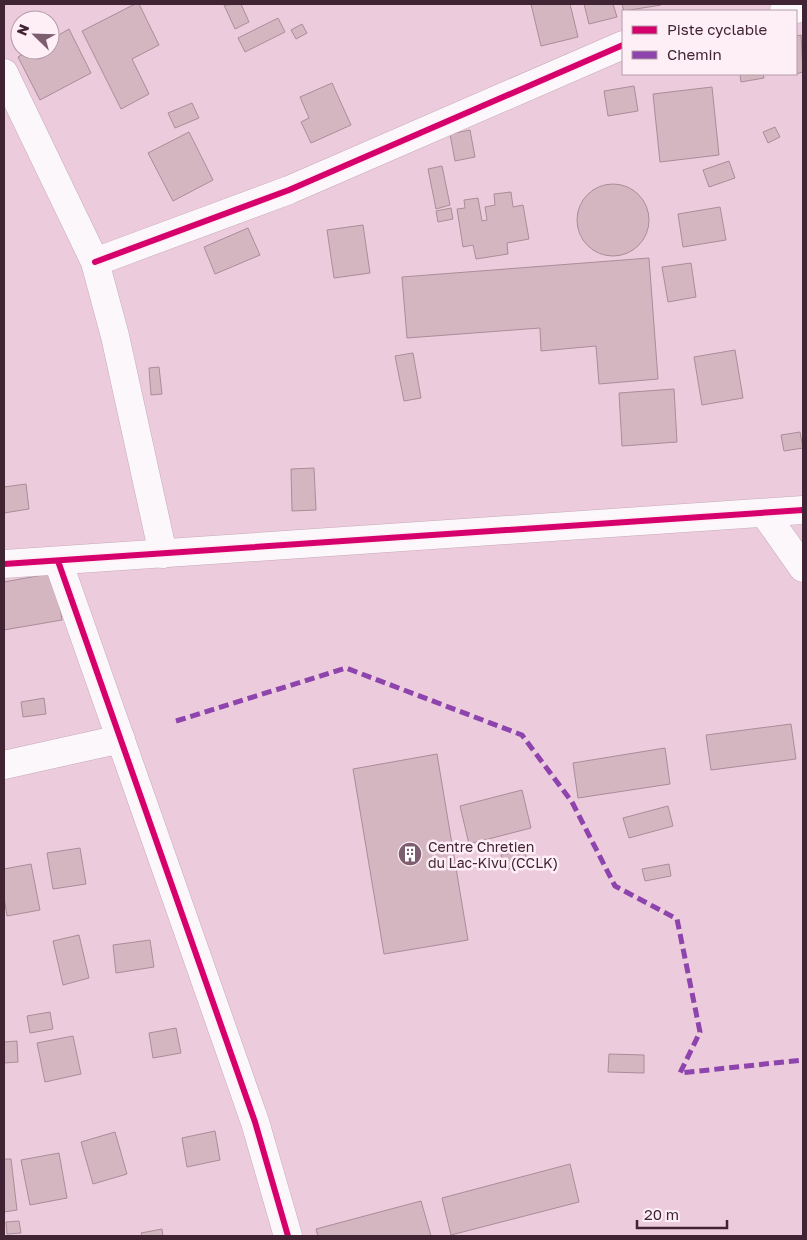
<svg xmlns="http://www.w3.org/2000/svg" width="807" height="1240" viewBox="0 0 807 1240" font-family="'Golos Text',sans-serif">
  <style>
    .building { fill: #d4b6c1; stroke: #a98d98 }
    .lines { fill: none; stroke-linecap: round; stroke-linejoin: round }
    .minor-casing { stroke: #c6a9b8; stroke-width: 29 }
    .tertiary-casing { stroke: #c6a9b8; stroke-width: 29 }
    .minor { stroke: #fcf7fa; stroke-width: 28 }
    .tertiary { stroke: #fcf7fa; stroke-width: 28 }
    .quiet { stroke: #8e44ad; stroke-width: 5; stroke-dasharray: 10 5; stroke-linecap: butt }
    .cycleway-casing { stroke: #feeef6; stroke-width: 9 }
    .cycleway { stroke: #d6006c; stroke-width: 6 }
    .labels { text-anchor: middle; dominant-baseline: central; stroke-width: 5; stroke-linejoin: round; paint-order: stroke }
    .poi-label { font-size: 14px; fill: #402434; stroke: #feeef6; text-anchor: start }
  </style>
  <rect width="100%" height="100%" fill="#eccbdc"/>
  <path class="building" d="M 135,4 L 139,4 L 159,45 L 132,59 L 149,94 L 121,109 L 82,31 Z
    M 241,4 L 249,22 L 235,29 L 224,5 Z
    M 531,4 L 570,4 L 578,37 L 541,46 Z
    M 584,4 L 613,4 L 617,17 L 589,24 Z
    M 622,4 L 661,4 L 661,5 L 624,11 Z
    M 278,18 L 285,32 L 245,52 L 238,38 Z
    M 302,24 L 307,33 L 296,39 L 291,30 Z
    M 69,29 L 91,73 L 40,100 L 18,57 L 30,50 L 50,50 L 50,40 Z
    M 801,35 L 803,72 L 796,74 L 796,36 Z
    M 740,74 L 763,74 L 764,78 L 741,82 Z
    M 332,83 L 351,125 L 311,143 L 301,122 L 309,118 L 300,97 Z
    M 634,86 L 638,111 L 608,116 L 604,91 Z
    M 712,87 L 719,155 L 660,162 L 653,94 Z
    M 192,103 L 199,118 L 175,128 L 168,113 Z
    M 775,127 L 780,137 L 768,143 L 763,132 Z
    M 470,130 L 475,157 L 455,161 L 450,134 Z
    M 189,132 L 213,180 L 173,201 L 148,153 Z
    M 729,161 L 735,178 L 709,187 L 703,170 Z
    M 442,166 L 450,205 L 436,209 L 428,169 Z
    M577 220a36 36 0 1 1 72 0a36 36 0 1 1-72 0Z
    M 511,192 L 513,207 L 523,205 L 529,239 L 507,243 L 508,254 L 476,259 L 473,245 L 463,247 L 457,209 L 465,208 L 464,200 L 478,198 L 482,221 L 487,220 L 485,207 L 495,205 L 494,194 Z
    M 720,207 L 726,240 L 683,247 L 678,214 Z
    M 451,208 L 453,219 L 438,222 L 436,211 Z
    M 363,225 L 370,273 L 334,278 L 327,230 Z
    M 248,228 L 260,255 L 215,274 L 204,247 Z
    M 649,258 L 658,379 L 599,384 L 596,346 L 541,351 L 540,328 L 407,338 L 402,277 Z
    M 691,263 L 696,297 L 668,302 L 662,267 Z
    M 735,350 L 743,398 L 702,405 L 694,357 Z
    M 413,353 L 421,398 L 404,401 L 395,356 Z
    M 159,367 L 162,394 L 151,395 L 149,368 Z
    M 674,389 L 677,442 L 622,446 L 619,393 Z
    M 800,432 L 803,448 L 784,451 L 781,435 Z
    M 314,468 L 316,510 L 292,511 L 291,469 Z
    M 26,484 L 29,509 L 4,513 L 4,487 Z
    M 54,573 L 62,620 L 4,630 L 4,582 Z
    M 44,698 L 46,714 L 23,717 L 21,702 Z
    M 791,724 L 796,759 L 711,770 L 706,735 Z
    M 665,748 L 670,784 L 578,798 L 573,763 Z
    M 437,754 L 468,940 L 384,954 L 353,769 Z
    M 522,790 L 531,828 L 469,844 L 460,806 Z
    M 668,806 L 673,826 L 629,838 L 623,818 Z
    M 80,848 L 86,884 L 53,889 L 47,853 Z
    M 525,851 L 528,865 L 504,870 L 501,855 Z
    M 31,864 L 40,910 L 7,916 L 4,897 L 4,869 Z
    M 669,864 L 671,876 L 645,881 L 642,869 Z
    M 79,935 L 89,978 L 63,985 L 53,941 Z
    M 150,940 L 154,967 L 116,973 L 113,945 Z
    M 50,1012 L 53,1029 L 30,1033 L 27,1016 Z
    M 176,1028 L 181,1053 L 153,1058 L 149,1033 Z
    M 73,1036 L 81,1074 L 45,1082 L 37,1043 Z
    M 17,1041 L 18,1062 L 4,1063 L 4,1042 Z
    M 609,1054 L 644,1055 L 644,1073 L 608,1072 Z
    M 215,1131 L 220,1160 L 187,1167 L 182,1138 Z
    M 115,1132 L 127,1174 L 93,1184 L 81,1142 Z
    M 59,1153 L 67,1198 L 30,1205 L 21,1160 Z
    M 4,1159 L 11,1159 L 17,1210 L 4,1212 Z
    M 570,1164 L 579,1202 L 451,1235 L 442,1198 Z
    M 421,1201 L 431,1236 L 318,1236 L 316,1229 Z
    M 19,1221 L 21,1233 L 7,1234 L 6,1222 Z
    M 162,1229 L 163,1236 L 142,1236 L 141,1233 Z"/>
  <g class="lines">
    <g class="minor-casing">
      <path id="minor" d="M 784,11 L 803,8
        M 4,73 L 95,262 L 115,336 L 163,554
        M 95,262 L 289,190 L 623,45
        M 765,514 L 803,568
        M 58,561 L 255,1122 L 288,1236
        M 4,765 L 121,739"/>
    </g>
    <g class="tertiary-casing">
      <path id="tertiary" d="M 4,564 L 803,510"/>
    </g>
    <use href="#minor" class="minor"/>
    <use href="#tertiary" class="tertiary"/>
    <path class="quiet" d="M 176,721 L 346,668 L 522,735 L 572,802 L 615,886 L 677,919 L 700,1032 L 680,1073 L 803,1060"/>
    <g class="cycleway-casing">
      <path id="cycleway" d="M 95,262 L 289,190 L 623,45
        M 58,561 L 255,1122 L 288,1236
        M 4,564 L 803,510"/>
    </g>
    <use href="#cycleway" class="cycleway"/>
  </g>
  <defs>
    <g id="building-disc" transform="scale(1.25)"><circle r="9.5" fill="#7c5e6f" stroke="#feeef6"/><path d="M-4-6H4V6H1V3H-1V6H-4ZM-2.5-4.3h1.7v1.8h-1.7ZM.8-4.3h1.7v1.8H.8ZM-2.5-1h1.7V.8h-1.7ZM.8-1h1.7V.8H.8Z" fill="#fff"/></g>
  </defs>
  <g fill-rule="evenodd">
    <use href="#building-disc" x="410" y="854"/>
  </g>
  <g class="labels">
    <g class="poi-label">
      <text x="428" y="846">Centre Chretien<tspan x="428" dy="16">du Lac-Kivu (CCLK)</tspan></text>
    </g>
  </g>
  <rect width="807" height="1240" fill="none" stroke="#402434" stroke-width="10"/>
  <rect x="622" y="10" width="175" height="65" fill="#feeef6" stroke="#b29da8"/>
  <rect x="632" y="26" width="25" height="8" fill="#d6006c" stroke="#b29da8"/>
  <text x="667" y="35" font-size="15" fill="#402434">Piste cyclable</text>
  <rect x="632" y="51" width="25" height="8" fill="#8e44ad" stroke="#b29da8"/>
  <text x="667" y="60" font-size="15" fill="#402434">Chemin</text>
  <g transform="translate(35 35) rotate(293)"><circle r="24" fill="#feeef6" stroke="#b29da8"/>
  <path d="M0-4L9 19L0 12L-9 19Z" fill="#7c5e6f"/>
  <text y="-8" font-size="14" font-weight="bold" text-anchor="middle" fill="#402434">N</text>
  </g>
  <path d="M637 1220v8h90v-8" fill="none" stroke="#402434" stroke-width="2.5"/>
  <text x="644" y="1220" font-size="15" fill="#402434" stroke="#feeef6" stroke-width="4" paint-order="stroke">20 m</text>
</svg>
